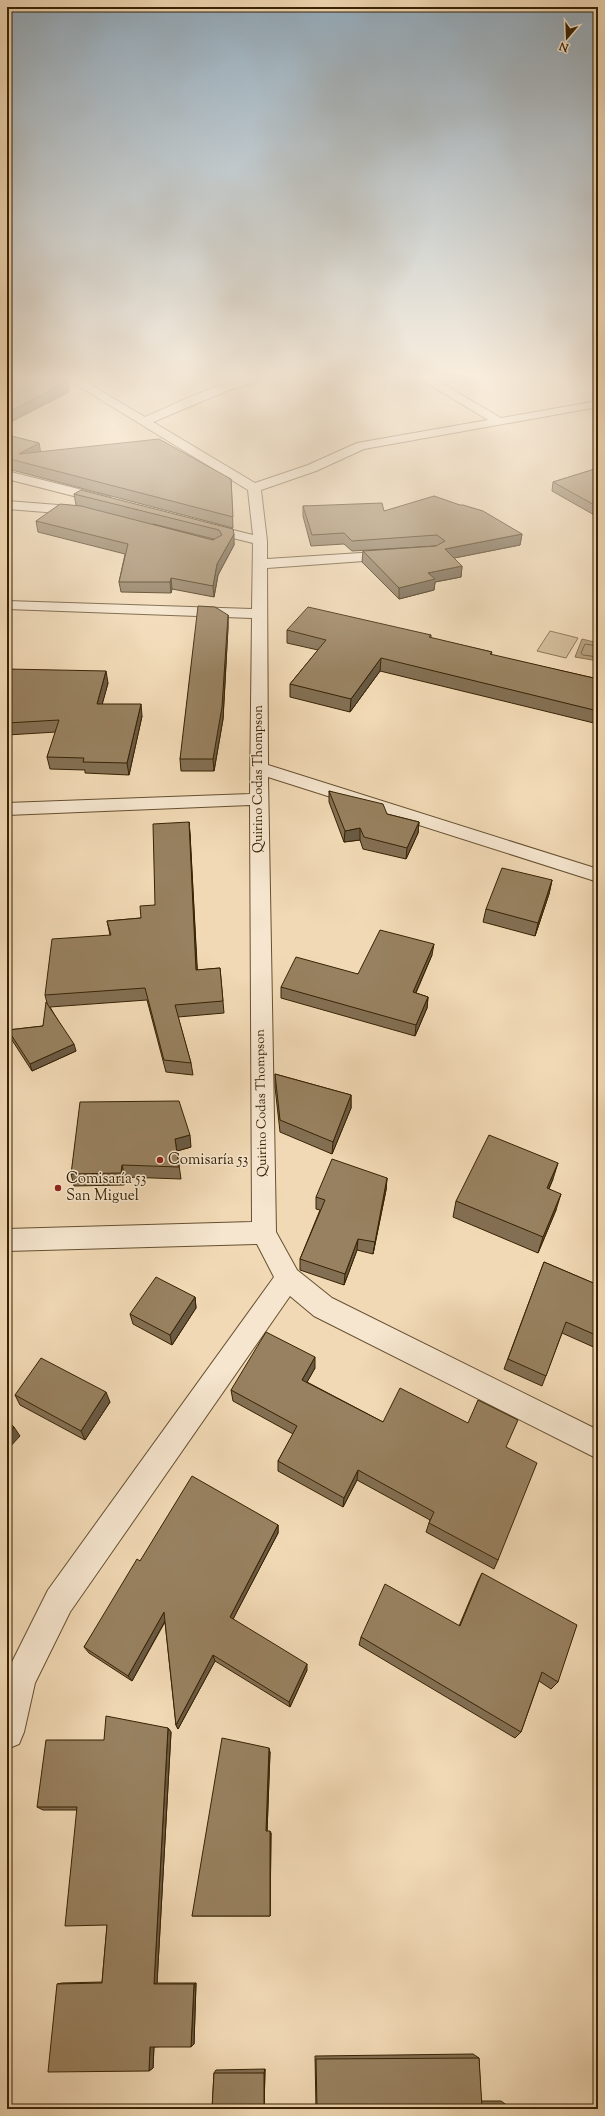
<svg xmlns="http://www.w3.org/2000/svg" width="605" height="2116" viewBox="0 0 605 2116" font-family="'Sorts Mill Goudy',serif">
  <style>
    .green { fill: #d1ba97; stroke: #846e4d }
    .water { fill: #b29b78; stroke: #816b49 }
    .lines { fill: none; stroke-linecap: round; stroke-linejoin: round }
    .shore { stroke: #745e3e; stroke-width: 1 }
    .minor-casing { stroke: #665030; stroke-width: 2 }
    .minor { fill: #f6e6cf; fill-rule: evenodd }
    .wall { fill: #836f53; stroke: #372203; fill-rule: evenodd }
    .shaded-wall { fill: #6a5a43; stroke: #372203 }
    .building { fill: #988160; stroke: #372203 }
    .poi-dot { fill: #8f2418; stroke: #f6e6cf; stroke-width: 1.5 }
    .labels { text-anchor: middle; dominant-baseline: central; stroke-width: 3; stroke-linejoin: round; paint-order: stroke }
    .far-street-label { font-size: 13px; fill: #372203; stroke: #f6e6cf }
    .poi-label { font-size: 15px; fill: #372203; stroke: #f6e6cf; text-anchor: start }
  </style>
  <rect width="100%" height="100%" fill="#f1d9b5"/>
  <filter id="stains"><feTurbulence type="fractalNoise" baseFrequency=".005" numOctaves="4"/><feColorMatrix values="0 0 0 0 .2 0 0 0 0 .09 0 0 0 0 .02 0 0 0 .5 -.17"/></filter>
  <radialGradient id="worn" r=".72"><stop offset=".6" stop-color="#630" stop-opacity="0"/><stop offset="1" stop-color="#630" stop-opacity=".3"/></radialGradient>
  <path class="green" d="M 550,631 L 578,638 L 566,658 L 537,651 Z"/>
  <path class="water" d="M 582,639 L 598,643 L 598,661 L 575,657 Z"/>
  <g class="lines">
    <path class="shore" d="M 598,646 L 585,644 L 581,653 L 583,655 L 598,657"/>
    <g class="minor-casing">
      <path id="minor" d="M 66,377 L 78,377 L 145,417 C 183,401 226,377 268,377 L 267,379 L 229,390 L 153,422 L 255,483 L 308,465 L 357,443 L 488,420 L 420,379 L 419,377 L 431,377 L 501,418 L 598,401 L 598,407 L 364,449 L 316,471 L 261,490 L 267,541 L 267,559 L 392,551 L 399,555 L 392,559 L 267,568 L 268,765 L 598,869 L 598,882 L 268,777 L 276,1232 L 297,1270 L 332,1298 L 598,1430 L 598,1459 L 314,1316 L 290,1296 L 70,1612 L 35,1683 L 24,1732 L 19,1744 L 7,1749 L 7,1672 L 48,1590 L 274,1277 L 257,1244 L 7,1251 L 7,1229 L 252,1222 L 250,805 L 7,815 L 7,803 L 250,794 L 252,618 L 7,609 L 7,601 L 252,609 L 253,543 L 200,530 L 198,527 L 205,523 L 253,535 L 248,490 L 67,379 Z
        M 7,471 L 110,497 L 111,500 L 105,504 L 7,479 Z
        M 7,501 L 84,507 L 91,511 L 84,515 L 7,509 Z"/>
    </g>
    <use href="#minor" class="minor"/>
  </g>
  <path class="wall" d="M 591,377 L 598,377 L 598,387 L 591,378 Z
    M 7,435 L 39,443 L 40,452 L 231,479 L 233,528 L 12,470 L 7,470 Z
    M 598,468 L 598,516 L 596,516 L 552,491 L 553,482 Z
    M 74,494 L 233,529 L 234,545 L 218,575 L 214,597 L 172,589 L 171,593 L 121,592 L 119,582 L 125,554 L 38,532 L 36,521 L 79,506 L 76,505 ZM 153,524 L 214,539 L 213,540 Z
    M 303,506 L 384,511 L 522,534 L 520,545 L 454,558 L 462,566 L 461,577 L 435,582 L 434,590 L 399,599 L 362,562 L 363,551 L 436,546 L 352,551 L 344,544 L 311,546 L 303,516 Z
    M 228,615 L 228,627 L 223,719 L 214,771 L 181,771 L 180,759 Z
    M 287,630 L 431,635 L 431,638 L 492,652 L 491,655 L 598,679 L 598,724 L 380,671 L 350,712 L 290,697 L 290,684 L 318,650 L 287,643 Z
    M 7,669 L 108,683 L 102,704 L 142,716 L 129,775 L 85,773 L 85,770 L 50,769 L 47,757 L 56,732 L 7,735 Z
    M 329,791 L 387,814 L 419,822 L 418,833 L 406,859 L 363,849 L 360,840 L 344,842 L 329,802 Z
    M 189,822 L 190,834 L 197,970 L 220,968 L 224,1013 L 178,1017 L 191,1063 L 193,1075 L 166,1072 L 147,1000 L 50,1007 L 76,1051 L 32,1071 L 10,1037 L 8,1030 L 43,1026 L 47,1003 L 45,995 L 110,935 L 107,921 L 141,918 L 155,905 Z
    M 552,880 L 549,894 L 535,936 L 483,922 L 486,909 Z
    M 432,955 L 416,993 L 428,997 L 427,1008 L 415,1036 L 281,998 L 281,987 L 358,974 Z
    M 275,1074 L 351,1095 L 351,1108 L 332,1154 L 280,1132 L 275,1087 Z
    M 191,1147 L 177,1151 L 181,1179 L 125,1177 L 124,1185 L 74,1186 L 71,1174 Z
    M 387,1178 L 386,1190 L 373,1254 L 357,1250 L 344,1285 L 300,1270 L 300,1259 L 320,1210 L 316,1209 L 316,1197 Z
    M 553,1179 L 549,1189 L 556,1210 L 538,1253 L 453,1217 L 456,1201 Z
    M 544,1262 L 598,1285 L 598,1349 L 562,1333 L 542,1386 L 504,1369 Z
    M 195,1297 L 196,1308 L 172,1345 L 133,1324 L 130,1314 Z
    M 315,1368 L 307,1382 L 383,1422 L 506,1447 L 498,1560 L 494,1569 L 426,1532 L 430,1520 L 357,1480 L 343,1507 L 278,1471 L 278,1461 L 293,1434 L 233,1401 L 231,1390 Z
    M 15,1395 L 110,1402 L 85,1440 L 20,1405 Z
    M 278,1525 L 278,1533 L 233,1619 L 307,1670 L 290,1707 L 215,1661 L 178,1729 L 176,1725 L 165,1622 L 132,1681 L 89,1653 L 84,1647 L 140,1561 Z
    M 482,1573 L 558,1682 L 551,1689 L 539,1681 L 521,1732 L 515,1738 L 359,1645 L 361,1637 L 459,1626 L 478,1581 Z
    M 168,1728 L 171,1732 L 157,1983 L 196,1983 L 194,2044 L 154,2047 L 153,2068 L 149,2071 L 57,1984 L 62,1983 L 102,1982 L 107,1926 L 77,1810 L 43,1810 L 37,1807 L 104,1740 Z
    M 270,1752 L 267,1831 L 271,1833 L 270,1916 L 192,1916 Z
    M 473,2054 L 479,2058 L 481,2101 L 501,2101 L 508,2106 L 508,2109 L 316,2109 L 315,2056 Z
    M 265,2069 L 264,2109 L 212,2109 L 214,2073 L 216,2070 Z"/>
  <path class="shaded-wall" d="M 7,377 L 29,377 L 7,388 Z
    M 68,381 L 69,392 L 7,424 L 7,413 Z
    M 39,443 L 41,454 L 19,454 Z
    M 598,507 L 598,516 L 596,516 Z
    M 234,534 L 234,545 L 218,575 L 214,597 L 213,586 L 217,564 Z
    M 522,534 L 520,545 L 444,560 L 445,549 Z
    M 7,538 L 10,551 L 7,559 Z
    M 462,566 L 461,577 L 435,582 L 434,590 L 399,599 L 399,588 L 428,573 Z
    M 171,578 L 172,589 L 171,593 L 170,582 Z
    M 228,615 L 228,627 L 223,719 L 214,771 L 213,759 Z
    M 381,658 L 380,671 L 350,712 L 351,699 Z
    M 106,671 L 108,683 L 99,716 L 97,704 Z
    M 141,704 L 142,716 L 129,775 L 127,763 Z
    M 189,822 L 190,834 L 198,982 L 196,970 Z
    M 419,822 L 418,833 L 406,859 L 407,848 Z
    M 360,828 L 360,840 L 344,842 L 345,831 Z
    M 552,880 L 549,894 L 535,936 L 538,923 Z
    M 434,944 L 432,955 L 411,1003 L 413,992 Z
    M 428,997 L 427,1008 L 415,1036 L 416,1025 Z
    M 74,1044 L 76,1051 L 32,1071 L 30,1064 Z
    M 351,1095 L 351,1108 L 332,1154 L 333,1142 Z
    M 190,1135 L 191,1147 L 177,1151 L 175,1139 Z
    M 558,1163 L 553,1179 L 542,1204 L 547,1188 Z
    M 122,1165 L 125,1177 L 124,1185 L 121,1173 Z
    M 387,1178 L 386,1190 L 373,1254 L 375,1242 Z
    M 561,1194 L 556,1210 L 538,1253 L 543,1237 Z
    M 358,1239 L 357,1250 L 344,1285 L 345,1274 Z
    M 195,1297 L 196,1308 L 172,1345 L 170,1335 Z
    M 315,1357 L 315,1368 L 302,1391 L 302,1380 Z
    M 106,1392 L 110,1402 L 85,1440 L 81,1431 Z
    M 14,1427 L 20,1436 L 7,1450 L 7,1435 Z
    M 358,1470 L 357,1480 L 343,1507 L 344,1498 Z
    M 278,1525 L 278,1533 L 231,1623 L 230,1617 Z
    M 164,1612 L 166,1619 L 132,1681 L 128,1676 Z
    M 213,1655 L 215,1661 L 178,1729 L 176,1725 Z
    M 307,1664 L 307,1670 L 290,1707 L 289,1702 Z
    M 168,1728 L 171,1732 L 157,1983 L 154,1984 Z
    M 269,1748 L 270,1752 L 267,1833 L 266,1831 Z
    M 270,1831 L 271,1833 L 270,1916 Z
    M 196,1983 L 194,2044 L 191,2047 L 194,1984 Z
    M 154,2044 L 153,2068 L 149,2071 L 150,2047 Z
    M 265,2069 L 264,2109 L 264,2073 Z"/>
  <path class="building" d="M 26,377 L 59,377 L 68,381 L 7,413 L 7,386 Z
    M 7,435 L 39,443 L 19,454 L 159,439 L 231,479 L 233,517 L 10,459 L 7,459 Z
    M 598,468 L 598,507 L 553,482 Z
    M 81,490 L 233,529 L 234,534 L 217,564 L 213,586 L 171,578 L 170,582 L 119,582 L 128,544 L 36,521 L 60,504 L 81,506 L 213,540 L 222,535 L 219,530 L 74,494 Z
    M 434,496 L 460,505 L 463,505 L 483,511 L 522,534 L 445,549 L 462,566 L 428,573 L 435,579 L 399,588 L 363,551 L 436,546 L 445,541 L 437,535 L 352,541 L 344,533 L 312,535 L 303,506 L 382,503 L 384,511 Z
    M 198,606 L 215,607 L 228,615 L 222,707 L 213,759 L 180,759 Z
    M 308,607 L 431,635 L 429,637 L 492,652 L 490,654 L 598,679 L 598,711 L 381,658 L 351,699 L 290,684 L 326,640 L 287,630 Z
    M 7,669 L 106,671 L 97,704 L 141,704 L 127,763 L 83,762 L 84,758 L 47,757 L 59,720 L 7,723 Z
    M 329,791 L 383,804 L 387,814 L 419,822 L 407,848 L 364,837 L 360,828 L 345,831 Z
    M 189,822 L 196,970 L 220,968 L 223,1001 L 175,1005 L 191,1063 L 164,1060 L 145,988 L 45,995 L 52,939 L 111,935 L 107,921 L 141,918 L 140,906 L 155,905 L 153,824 Z
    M 502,868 L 552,880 L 538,923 L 486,909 Z
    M 380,930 L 434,944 L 413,992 L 428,997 L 416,1025 L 281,987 L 296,957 L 358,974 Z
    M 46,1002 L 74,1044 L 30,1064 L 8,1030 L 43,1026 Z
    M 275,1074 L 351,1095 L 333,1142 L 280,1120 Z
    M 179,1101 L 190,1135 L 175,1139 L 179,1167 L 122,1165 L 121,1173 L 71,1174 L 80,1102 Z
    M 489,1135 L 558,1163 L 547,1188 L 561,1194 L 543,1237 L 456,1201 Z
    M 332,1159 L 387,1178 L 375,1242 L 358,1239 L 345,1274 L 300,1259 L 325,1200 L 316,1197 Z
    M 544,1262 L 598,1285 L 598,1336 L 566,1322 L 546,1376 L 508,1359 Z
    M 156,1277 L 195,1297 L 170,1335 L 130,1314 Z
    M 266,1332 L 315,1357 L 302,1380 L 383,1422 L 400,1388 L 468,1423 L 478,1400 L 518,1420 L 506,1447 L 537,1463 L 498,1560 L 429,1523 L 434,1512 L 358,1470 L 344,1498 L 278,1461 L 297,1426 L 231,1390 Z
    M 41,1358 L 106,1392 L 81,1431 L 15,1395 Z
    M 7,1421 L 14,1427 L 7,1435 Z
    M 192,1476 L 278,1525 L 230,1617 L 307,1664 L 289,1702 L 213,1655 L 176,1725 L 164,1612 L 128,1676 L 84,1647 L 137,1559 L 140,1561 Z
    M 482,1573 L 577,1625 L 558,1682 L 542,1672 L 521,1732 L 361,1637 L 385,1584 L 460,1626 Z
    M 106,1716 L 168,1728 L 154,1984 L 194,1984 L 191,2047 L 150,2047 L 149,2071 L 48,2072 L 57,1984 L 102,1983 L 107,1925 L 65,1926 L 77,1807 L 37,1807 L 46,1740 L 104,1740 Z
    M 222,1738 L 269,1748 L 266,1831 L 270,1831 L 270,1916 L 192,1916 Z
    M 479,2058 L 482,2107 L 508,2106 L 508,2109 L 317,2109 L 316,2059 Z
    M 214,2073 L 264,2073 L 264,2109 L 212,2109 Z"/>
  <linearGradient id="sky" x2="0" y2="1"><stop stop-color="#92aabb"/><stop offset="0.56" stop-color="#f9eede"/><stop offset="1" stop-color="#f9eede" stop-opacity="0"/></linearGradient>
  <rect width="605" height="673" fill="url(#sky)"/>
  <g class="poi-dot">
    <circle cx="160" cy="1160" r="4"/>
    <circle cx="58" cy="1188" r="4"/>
  </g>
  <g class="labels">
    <g class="far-street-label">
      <text transform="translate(259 779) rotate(-90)">Quirino Codas Thompson</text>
      <text transform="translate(262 1103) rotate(-91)">Quirino Codas Thompson</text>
    </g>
    <g class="poi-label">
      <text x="168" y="1160">Comisaría 53</text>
      <text x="66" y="1179">Comisaría 53<tspan x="66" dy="17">San Miguel</tspan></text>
    </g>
  </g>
  <rect width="605" height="2116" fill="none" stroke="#f1d9b5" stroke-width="24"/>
  <rect x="8" y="8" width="589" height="2100" fill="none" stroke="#372203" stroke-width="2"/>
  <rect x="12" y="12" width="581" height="2092" fill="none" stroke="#372203"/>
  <g transform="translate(567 38) rotate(199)" stroke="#f6e6cf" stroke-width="3" paint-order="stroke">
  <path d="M0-3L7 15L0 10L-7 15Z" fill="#372203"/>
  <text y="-6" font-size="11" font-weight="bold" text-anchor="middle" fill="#372203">N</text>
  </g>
  <rect width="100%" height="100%" filter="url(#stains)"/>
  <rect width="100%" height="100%" fill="url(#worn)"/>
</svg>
